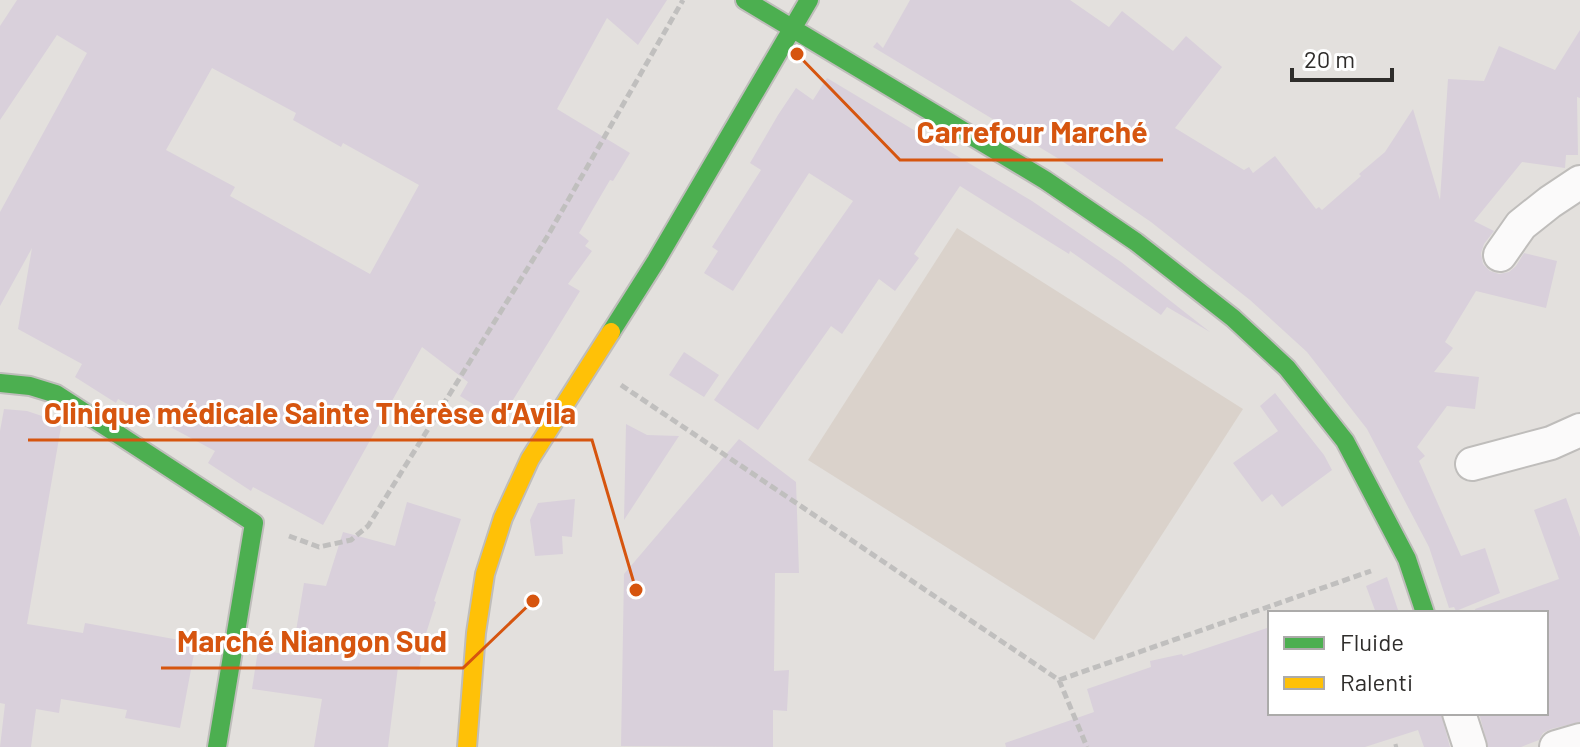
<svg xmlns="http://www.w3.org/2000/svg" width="1580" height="747" viewBox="0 0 1580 747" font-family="Barlow,sans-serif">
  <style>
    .built { fill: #dad2cb }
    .building { fill: #d9d0db; fill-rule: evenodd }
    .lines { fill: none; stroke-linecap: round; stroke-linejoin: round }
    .street-casing { stroke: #bfbdbb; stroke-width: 36 }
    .fast-casing { stroke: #bfbdbb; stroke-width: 22 }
    .slow-casing { stroke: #bfbdbb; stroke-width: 22 }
    .path { stroke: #c0bfbe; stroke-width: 5; stroke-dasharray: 8 4; stroke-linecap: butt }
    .street { stroke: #fbfafa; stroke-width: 32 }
    .fast { stroke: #4caf50; stroke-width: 18 }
    .slow { stroke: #ffc107; stroke-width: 18 }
    .leader { fill: none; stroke: #d6550f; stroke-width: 3 }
    .callout-dot { fill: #d6550f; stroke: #fff; stroke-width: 3 }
    .callout-label { font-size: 30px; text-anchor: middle; font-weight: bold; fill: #d6550f; stroke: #fff; stroke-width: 6; stroke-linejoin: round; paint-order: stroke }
  </style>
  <rect width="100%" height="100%" fill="#e3e0dd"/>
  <path class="built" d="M 957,228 L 1243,409 L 1094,640 L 808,460 Z"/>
  <path class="building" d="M 17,0 L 667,0 L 638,45 L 607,18 L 557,109 L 630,153 L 613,181 L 610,180 L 579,233 L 589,241 L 585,246 L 592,251 L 568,284 L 580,291 L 500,421 L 460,396 L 468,382 L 422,347 L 323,525 L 253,487 L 251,491 L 248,489 L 208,463 L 215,451 L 118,399 L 116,403 L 75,377 L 82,364 L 18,329 L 32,248 L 0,306 L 0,212 L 87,53 L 57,35 L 0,120 L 0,26 ZM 212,68 L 296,113 L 293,120 L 341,147 L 343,143 L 419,185 L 370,274 L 230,196 L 235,187 L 166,150 Z
    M 910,0 L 1070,0 L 1109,27 L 1122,11 L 1173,51 L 1186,36 L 1222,67 L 1175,128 L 1244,170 L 1249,167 L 1253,173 L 1275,156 L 1316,209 L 1319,207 L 1322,210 L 1361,176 L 1359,174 L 1385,152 L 1413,109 L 1440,200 L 1448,79 L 1484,81 L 1499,46 L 1555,70 L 1580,30 L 1580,98 L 1577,97 L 1578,155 L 1566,155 L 1565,168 L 1522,162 L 1474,221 L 1494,231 L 1484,244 L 1481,253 L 1483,264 L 1490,271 L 1499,274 L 1509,272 L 1516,266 L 1524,253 L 1557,261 L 1546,308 L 1476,291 L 1445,342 L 1453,348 L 1434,372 L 1479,377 L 1475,409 L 1447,406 L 1417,447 L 1425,456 L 1419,461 L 1461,556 L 1485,548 L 1500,593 L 1456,611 L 1454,607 L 1449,608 L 1429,547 L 1367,429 L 1307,352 L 1250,300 L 1151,222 L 1059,159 L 873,47 L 877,42 L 883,48 Z
    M 827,78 L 1032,201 L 1121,262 L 1210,332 L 1167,307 L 1161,315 L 1070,251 L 1069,254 L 960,186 L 914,254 L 919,258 L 895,291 L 879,279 L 842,334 L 831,326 L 758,430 L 714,400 L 853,201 L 809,173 L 733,291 L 704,273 L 718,251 L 712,247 L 761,170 L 750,163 L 778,115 L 796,88 L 813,100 Z
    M 684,352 L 719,375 L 704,397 L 669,375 Z
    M 1275,393 L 1324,455 L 1332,470 L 1282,507 L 1272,494 L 1262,502 L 1233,463 L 1278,431 L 1260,406 Z
    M 4,409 L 27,411 L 45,417 L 61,427 L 27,624 L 83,633 L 85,623 L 196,643 L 180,728 L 125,718 L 127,710 L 61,699 L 59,713 L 36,709 L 31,747 L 0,747 L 5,704 L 0,703 L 0,431 Z
    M 626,424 L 647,435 L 679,436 L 624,520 Z
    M 739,439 L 796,482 L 799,573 L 775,573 L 774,671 L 789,670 L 787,711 L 773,710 L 773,747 L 621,746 L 624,574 Z
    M 1566,498 L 1580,537 L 1580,722 L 1551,729 L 1543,733 L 1539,740 L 1521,747 L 1488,747 L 1479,713 L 1546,713 L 1546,613 L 1476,613 L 1475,609 L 1559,579 L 1534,510 Z
    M 575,499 L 572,537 L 562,536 L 563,554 L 535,556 L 530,520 L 538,503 Z
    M 407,502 L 461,519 L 434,601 L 436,602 L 423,643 L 419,670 L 398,667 L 388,747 L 314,747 L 322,699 L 252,689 L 258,650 L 292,655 L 304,583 L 326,586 L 343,532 L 395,546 Z
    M 1387,577 L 1399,613 L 1376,613 L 1366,586 Z
    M 1270,627 L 1270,713 L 1441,713 L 1450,747 L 1424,747 L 1418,730 L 1365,747 L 1006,747 L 1005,743 L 1094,712 L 1087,689 L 1151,667 L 1150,661 L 1182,654 L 1183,656 Z"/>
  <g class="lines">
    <g class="street-casing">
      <path id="street" d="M 1500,255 L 1521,225 L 1550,202 L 1580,182
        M 1472,464 L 1551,443 L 1580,430
        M 1459,713 L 1470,747
        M 1556,747 L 1580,740"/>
    </g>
    <g class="fast-casing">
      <path id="fast" d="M 745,0 L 1045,180 L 1136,242 L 1233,318 L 1287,368 L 1345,441 L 1407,559 L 1425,613
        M 611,332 L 656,261 L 809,0
        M 0,383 L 30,386 L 56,394 L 254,523 L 217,747"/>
    </g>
    <g class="slow-casing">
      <path id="slow" d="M 467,747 L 476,633 L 485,574 L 503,518 L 530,459 L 611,332"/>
    </g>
    <path class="path" d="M 621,385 L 1059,680 L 1087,747
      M 289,536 L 319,547 L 351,540 L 368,526 L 547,237 L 683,0
      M 1059,680 L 1371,571
      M 1394,747 L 1398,746"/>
    <use href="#street" class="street"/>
    <use href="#fast" class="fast"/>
    <use href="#slow" class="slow"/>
  </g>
  <path class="leader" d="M797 54L900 160H1163M636 590L592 440H28M533 601L463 668H161"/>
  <g class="callout-dot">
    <circle cx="797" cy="54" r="8"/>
    <circle cx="636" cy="590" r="8"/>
    <circle cx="533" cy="601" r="8"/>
  </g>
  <g class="callout-label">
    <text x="1032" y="143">Carrefour Marché</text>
    <text x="310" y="424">Clinique médicale Sainte Thérèse d’Avila</text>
    <text x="312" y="652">Marché Niangon Sud</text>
  </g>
  <rect x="1268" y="611" width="280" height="104" fill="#ffffff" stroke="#acabaa" stroke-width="2"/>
  <rect x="1284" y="637" width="40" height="12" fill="#4caf50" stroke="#acabaa" stroke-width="2"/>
  <text x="1340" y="651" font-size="24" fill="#2f2d2b">Fluide</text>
  <rect x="1284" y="677" width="40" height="12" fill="#ffc107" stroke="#acabaa" stroke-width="2"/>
  <text x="1340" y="691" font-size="24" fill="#2f2d2b">Ralenti</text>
  <path d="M1292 68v12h100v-12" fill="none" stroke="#2f2d2b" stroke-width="4"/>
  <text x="1304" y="68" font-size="24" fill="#2f2d2b" stroke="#ffffff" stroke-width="6" paint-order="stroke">20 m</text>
</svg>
